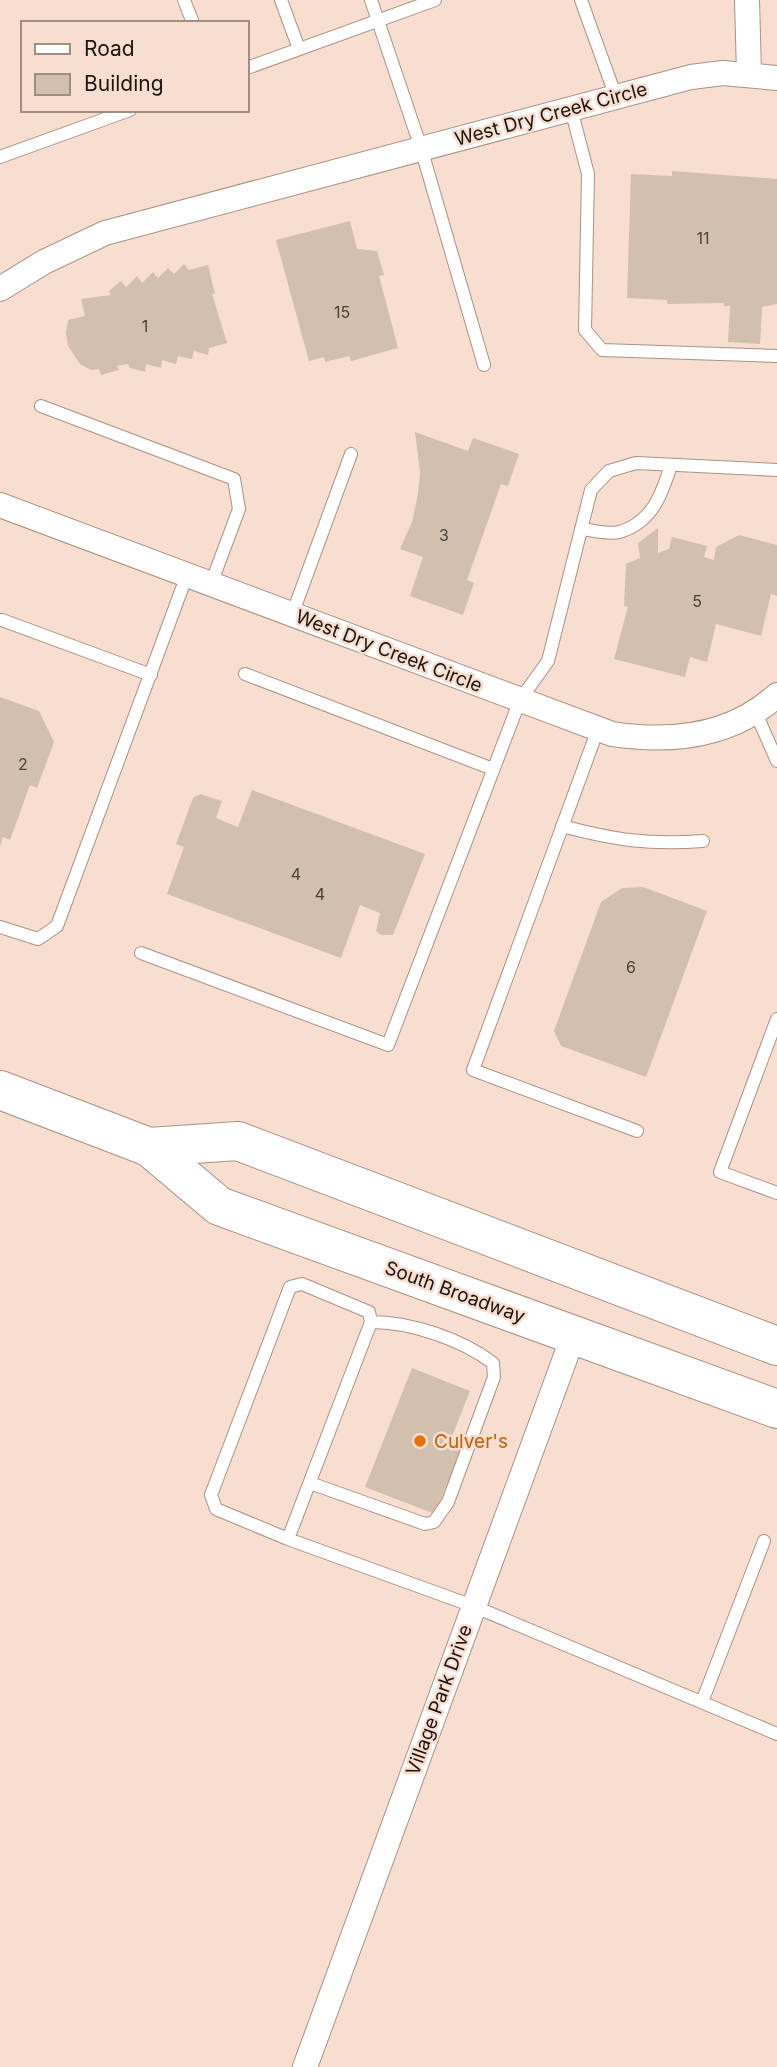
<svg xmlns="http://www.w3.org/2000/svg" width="777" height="2067" viewBox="0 0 777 2067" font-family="Inter,sans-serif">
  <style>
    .building { fill: #d2bfad }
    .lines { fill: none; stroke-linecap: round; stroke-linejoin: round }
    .lane-casing { stroke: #a99285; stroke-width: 14 }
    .street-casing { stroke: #a99285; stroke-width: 26 }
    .primary-casing { stroke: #a99285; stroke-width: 40 }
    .lane { stroke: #fff; stroke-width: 12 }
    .street { stroke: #fff; stroke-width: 24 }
    .primary { stroke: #fff; stroke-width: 38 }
    .food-dot { fill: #e8710a; stroke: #f7ded0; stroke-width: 2.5 }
    .labels { text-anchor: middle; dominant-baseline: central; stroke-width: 5; stroke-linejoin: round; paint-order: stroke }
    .number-label { font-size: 16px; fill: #4a4037 }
    .street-label { font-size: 19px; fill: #1d1510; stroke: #f7ded0 }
    .food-label { font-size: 19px; fill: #c56008; stroke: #f7ded0; text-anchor: start }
  </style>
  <rect width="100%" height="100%" fill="#f7ded0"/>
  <path class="building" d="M 672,171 L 777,179 L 777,304 L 762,307 L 760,344 L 728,342 L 730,306 L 724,306 L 724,303 L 667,304 L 667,300 L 627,298 L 631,174 L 672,176 Z
    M 350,221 L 357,249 L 377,251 L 384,275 L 379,276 L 398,348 L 351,361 L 349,356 L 325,362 L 324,357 L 309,361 L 276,240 Z
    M 184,264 L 189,270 L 208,265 L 215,294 L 212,294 L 227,343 L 209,348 L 208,355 L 194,351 L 192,359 L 178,356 L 176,364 L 162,360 L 161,368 L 146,364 L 145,372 L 130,368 L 128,364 L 117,366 L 119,370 L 101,375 L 99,369 L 91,370 L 80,364 L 68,346 L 66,333 L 68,320 L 85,316 L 81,299 L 111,295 L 109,291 L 121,281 L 126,287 L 137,276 L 142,283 L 153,272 L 158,278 L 168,268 L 174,274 Z
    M 415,432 L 468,451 L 473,438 L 519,454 L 508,486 L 501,484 L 467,580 L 474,583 L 463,615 L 410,596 L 423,557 L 400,549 L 412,522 L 418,494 L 420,472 Z
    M 658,528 L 658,553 L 669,549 L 672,537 L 707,546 L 704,557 L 714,560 L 716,547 L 739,535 L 777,545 L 777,596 L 771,594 L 761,636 L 716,624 L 707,662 L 690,657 L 685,677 L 614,659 L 628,607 L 624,606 L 626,564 L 640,558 L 638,543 Z
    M 0,697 L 39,711 L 54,742 L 37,788 L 30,785 L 10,840 L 3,837 L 0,846 Z
    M 252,790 L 425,854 L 393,935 L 381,935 L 376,931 L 380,913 L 360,905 L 341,958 L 167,894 L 184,847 L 176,844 L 193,798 L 200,794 L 222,801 L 216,818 L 238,827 Z
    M 643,887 L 707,911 L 646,1077 L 561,1046 L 554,1031 L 601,902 L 622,888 Z
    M 412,1368 L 470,1391 L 451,1439 L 463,1444 L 435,1514 L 365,1487 Z"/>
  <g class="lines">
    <g class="lane-casing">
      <path id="lane" d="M 184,0 L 193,23
        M 281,0 L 299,49
        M 371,0 L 421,148 L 484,365
        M 581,0 L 616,97
        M 247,68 L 435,0
        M 571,109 L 588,174 L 585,330 L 602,350 L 777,356
        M 0,157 L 130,110
        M 41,406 L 234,479 L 239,509 L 211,584
        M 581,529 C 592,530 609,535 619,532 C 652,523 662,494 671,465
        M 292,615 L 351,454
        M 2,620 L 151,675
        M 245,674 L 493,769
        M 755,711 L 777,761
        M 598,729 L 473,1070 L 637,1131
        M 562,826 C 615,840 648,845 703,841
        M 0,927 L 38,939 L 57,926 L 187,575
        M 141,953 L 388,1045 L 520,700 L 548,661 L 591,490 L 609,471 L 636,463 L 777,470
        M 777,1019 L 720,1172 L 777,1193
        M 310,1483 L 425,1524 L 434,1522 L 448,1502 L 494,1377 L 493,1363 C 461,1339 411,1322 371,1322
        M 288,1539 L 371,1322 L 369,1312 L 302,1284 L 290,1287 L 211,1495 L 216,1509 L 288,1539 L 473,1606 L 777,1734
        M 702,1702 L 764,1541"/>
    </g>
    <g class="street-casing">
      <path id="street" d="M 747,0 L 749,74
        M 0,289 L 44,262 L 105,233 L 691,77 L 723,73 L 777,78
        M 0,505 L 612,734 C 671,743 731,737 777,695
        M 305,2067 L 574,1334"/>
    </g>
    <g class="primary-casing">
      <path id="primary" d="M 0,1090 L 149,1147 L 219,1206 L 777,1409
        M 149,1147 L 238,1141 L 777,1346"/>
    </g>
    <use href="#lane" class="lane"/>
    <use href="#street" class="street"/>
    <use href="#primary" class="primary"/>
  </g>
  <circle class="food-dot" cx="420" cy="1441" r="7"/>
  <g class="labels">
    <g class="number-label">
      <text x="703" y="238">11</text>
      <text x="342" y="312">15</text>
      <text x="145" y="326">1</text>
      <text x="444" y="535">3</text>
      <text x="697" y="601">5</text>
      <text x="23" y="764">2</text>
      <text x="296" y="874">4</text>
      <text x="320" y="894">4</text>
      <text x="631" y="967">6</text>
    </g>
    <g class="street-label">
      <text transform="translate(551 114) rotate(-15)">West Dry Creek Circle</text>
      <text transform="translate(389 651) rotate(21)">West Dry Creek Circle</text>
      <text transform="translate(455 1292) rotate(20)">South Broadway</text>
      <text transform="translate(439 1700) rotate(-70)">Village Park Drive</text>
    </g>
    <g class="food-label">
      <text x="434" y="1441">Culver's</text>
    </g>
  </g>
  <rect x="21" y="21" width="228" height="91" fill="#f7ded0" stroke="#a08e83" stroke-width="2"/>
  <rect x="35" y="44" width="35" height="10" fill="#ffffff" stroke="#a08e83" stroke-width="2"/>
  <text x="84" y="56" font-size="21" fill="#1d1510">Road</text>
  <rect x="35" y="74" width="35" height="21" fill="#d2bfad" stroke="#a08e83" stroke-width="2"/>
  <text x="84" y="91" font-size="21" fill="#1d1510">Building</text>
</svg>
